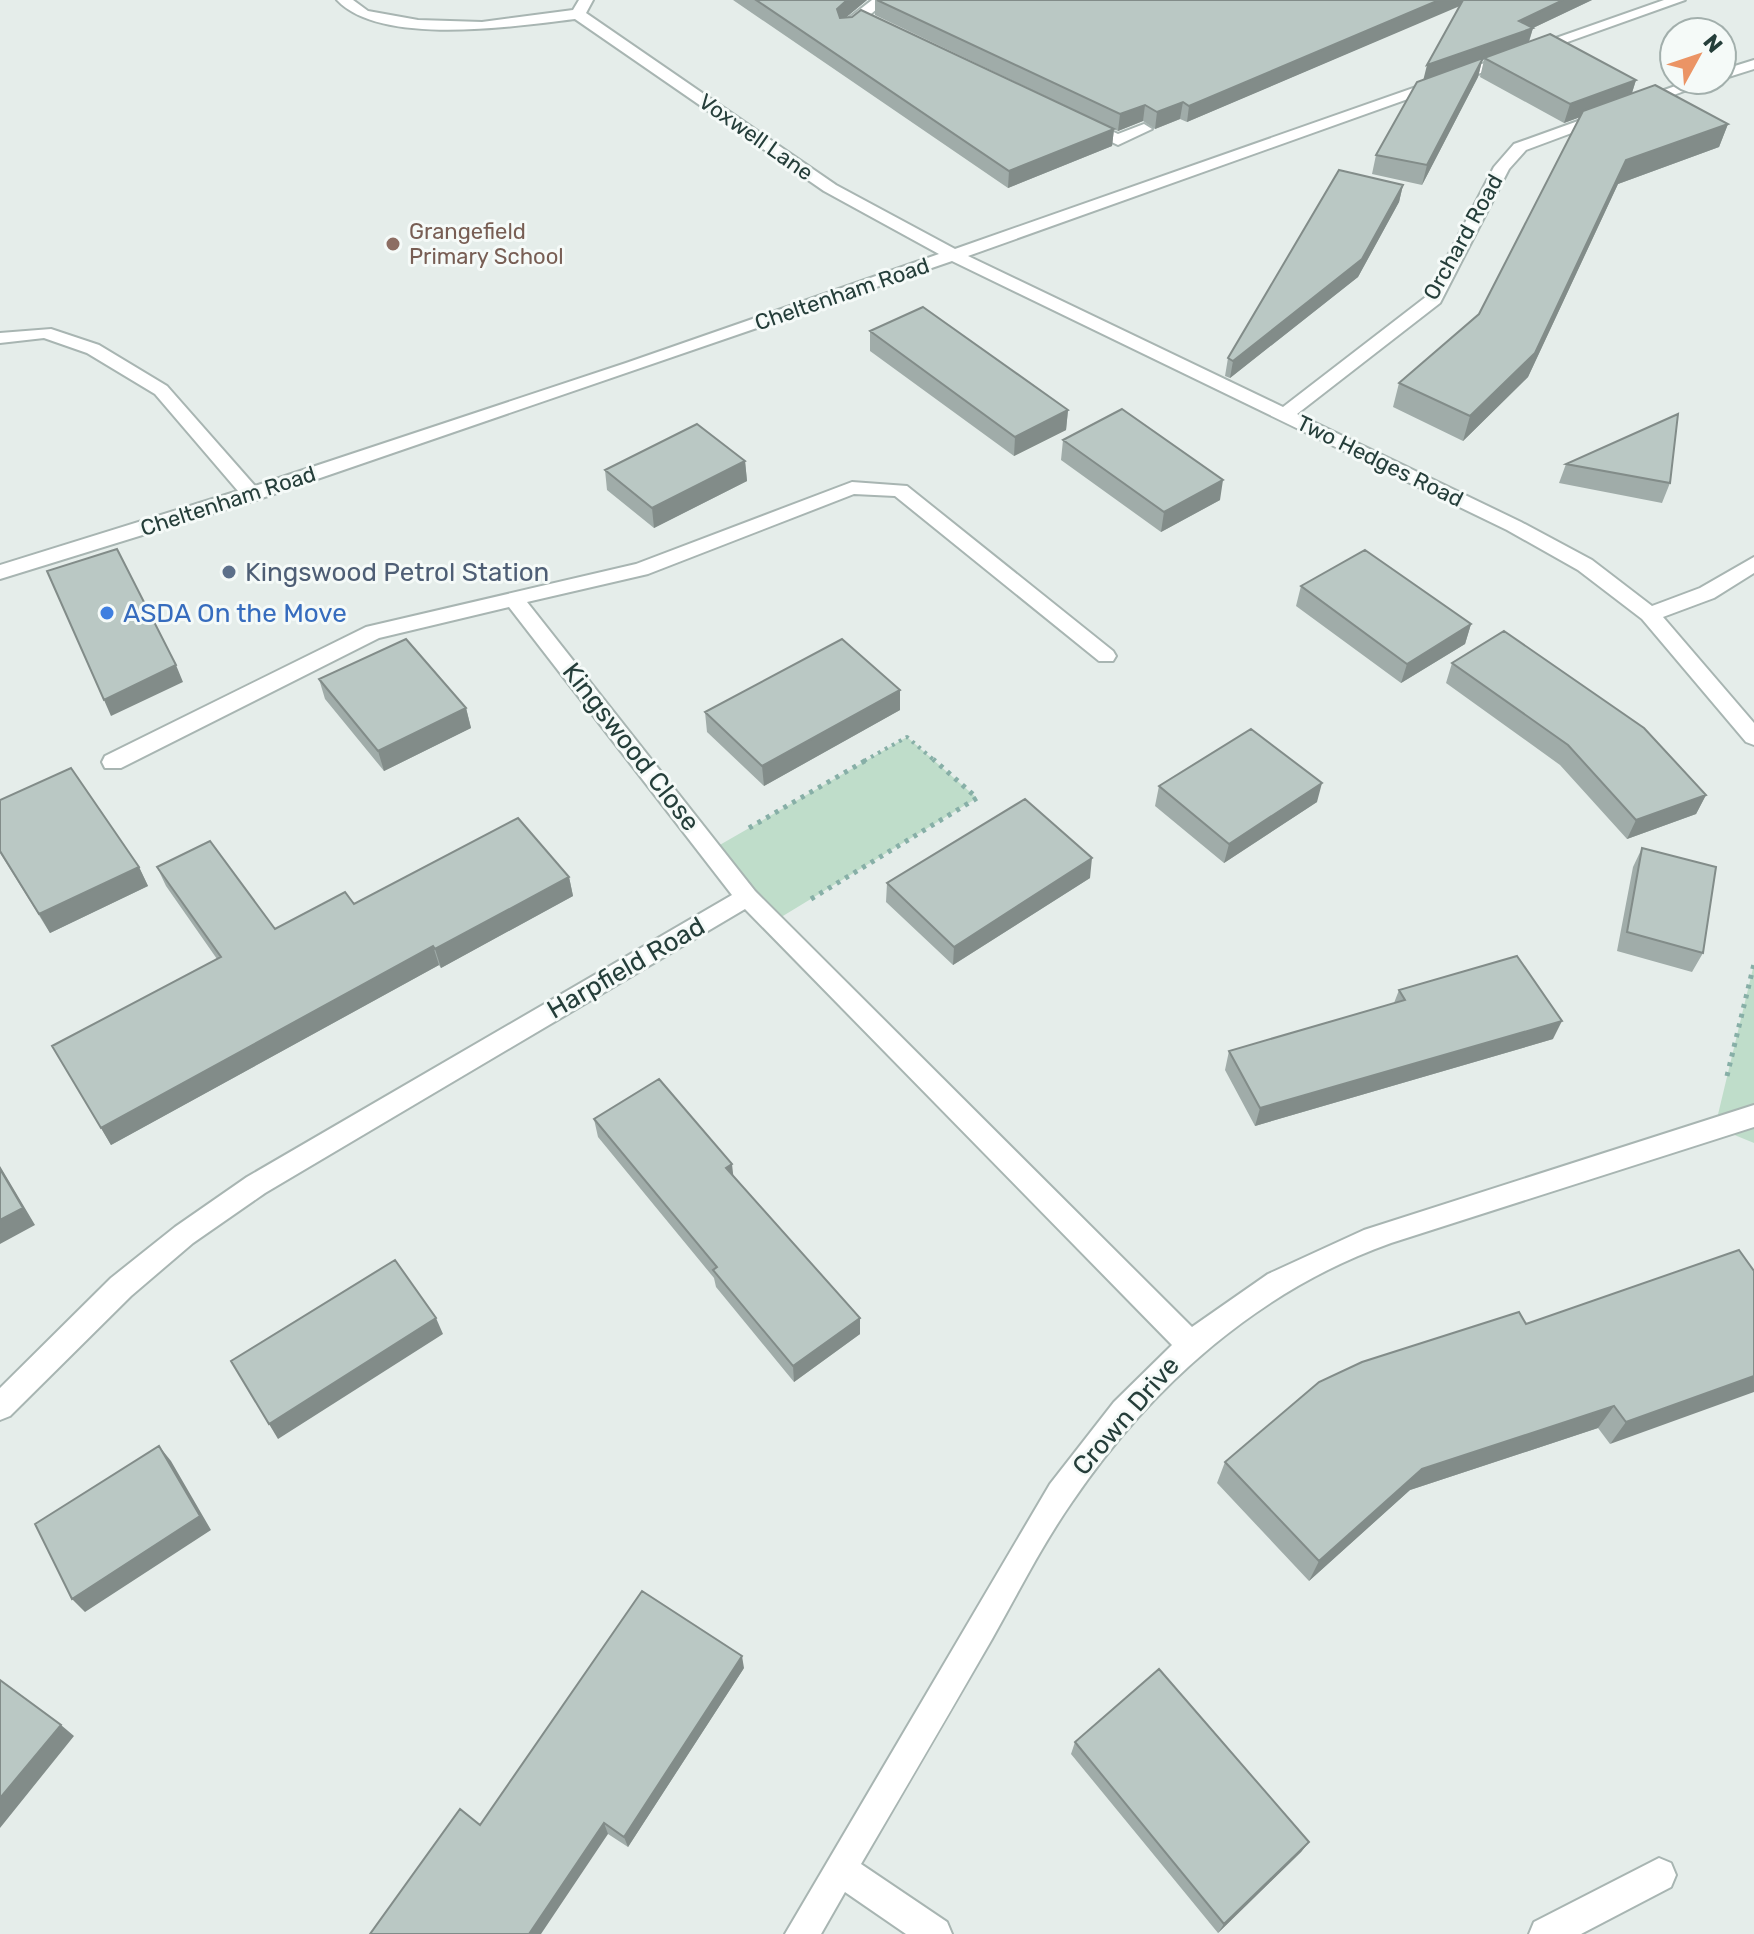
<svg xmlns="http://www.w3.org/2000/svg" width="1754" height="1934" viewBox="0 0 1754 1934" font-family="Rubik,sans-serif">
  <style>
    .green { fill: #bfddca }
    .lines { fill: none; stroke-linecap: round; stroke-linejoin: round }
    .minor-casing { stroke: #a8b5b2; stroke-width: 4 }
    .path-far1 { stroke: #87afa7; stroke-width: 4; stroke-dasharray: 3 5; stroke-linecap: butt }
    .path { stroke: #87afa7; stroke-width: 5; stroke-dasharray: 4 6; stroke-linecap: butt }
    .minor { fill: #fff; fill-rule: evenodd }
    .wall { fill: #a0aca9 }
    .shaded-wall { fill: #828c89 }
    .building { fill: #bac8c4; stroke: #828c89; stroke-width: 2 }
    .education-dot { fill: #8d6e63; stroke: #f5faf8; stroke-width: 3 }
    .service-dot { fill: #5c6f8a; stroke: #f5faf8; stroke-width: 3 }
    .shop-dot { fill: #3f7fe0; stroke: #f5faf8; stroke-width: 3 }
    .labels { text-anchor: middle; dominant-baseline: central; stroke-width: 6; stroke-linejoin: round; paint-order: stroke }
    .far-street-label { font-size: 22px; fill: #253e3a; stroke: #f5faf8 }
    .far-education-label { font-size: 22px; fill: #785e54; stroke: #f5faf8; text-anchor: start }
    .service-label { font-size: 26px; fill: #4e5e75; stroke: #f5faf8; text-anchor: start }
    .shop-label { font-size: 26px; fill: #366cbe; stroke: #f5faf8; text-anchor: start }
    .street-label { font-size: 26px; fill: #253e3a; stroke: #f5faf8 }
  </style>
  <rect width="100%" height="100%" fill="#e5edea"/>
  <path class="green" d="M 907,737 L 977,798 L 773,922 L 711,850 Z
    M 1754,964 L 1754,1143 L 1715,1127 Z"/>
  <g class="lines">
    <g class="minor-casing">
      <path id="minor" d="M 337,0 L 353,0 L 368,11 L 418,20 L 482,22 L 573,10 L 579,0 L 593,0 L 586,13 L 836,185 L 955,249 L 1664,0 L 1685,0 L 968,256 L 1283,407 L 1427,296 L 1494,167 L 1514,144 L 1692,80 L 1714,80 L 1526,150 L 1509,169 L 1440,303 L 1297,414 L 1521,522 L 1592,560 L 1652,606 L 1700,588 L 1754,557 L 1754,573 L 1714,598 L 1663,617 L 1754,723 L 1754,745 L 1746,742 L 1642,619 L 1578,570 L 1507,530 L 952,261 L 259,499 L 0,579 L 0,565 L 238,491 L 155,394 L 87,353 L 44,338 L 0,343 L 0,333 L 51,329 L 99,345 L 167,386 L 255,486 L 626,363 L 939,254 L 824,191 L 575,19 C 516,26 381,47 337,0 Z
        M 872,0 L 888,0 L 850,31 L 840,31 L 840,25 Z
        M 1754,60 L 1754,69 L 1722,79 L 1722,70 Z
        M 1085,119 L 1118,134 L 1144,124 L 1152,129 L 1118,145 L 1080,127 L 1080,121 Z
        M 852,482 L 907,486 L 1113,651 L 1116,656 L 1113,661 L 1099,661 L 895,496 L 854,494 L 648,574 L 527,602 L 755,891 L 1192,1327 L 1268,1274 L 1364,1230 L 1754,1105 L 1754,1127 L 1391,1243 C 1258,1290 1150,1387 1072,1502 C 1042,1545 1018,1593 992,1639 C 949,1714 905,1789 861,1864 L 947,1922 L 952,1934 L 906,1934 L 845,1892 L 821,1934 L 785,1934 L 1050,1484 L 1114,1402 L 1172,1345 L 745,909 L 265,1193 L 193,1243 L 131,1296 L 10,1416 L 0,1420 L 0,1388 L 111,1278 L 175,1227 L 247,1177 L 732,895 L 509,607 L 379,638 L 121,768 L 105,768 L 102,762 L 105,756 L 366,627 L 636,564 Z
        M 1659,1858 L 1671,1863 L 1676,1875 L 1671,1887 L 1581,1934 L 1529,1934 L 1534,1922 Z"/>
    </g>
    <path class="path-far1" d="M 864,761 L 907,737 L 935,761"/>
    <path class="path" d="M 749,828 L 868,759
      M 811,899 L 977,798 L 933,759
      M 1727,1076 L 1754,964"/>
    <use href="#minor" class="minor"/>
  </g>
  <path class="wall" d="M 733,0 L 867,0 L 846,17 L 1114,129 L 1112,146 L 1008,188 Z
    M 875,0 L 1592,0 L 1533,28 L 1529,42 L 1636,80 L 1632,93 L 1728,124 L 1719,147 L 1618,184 L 1528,377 L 1463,441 L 1393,407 L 1399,383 L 1479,314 L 1580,117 L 1564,123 L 1480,77 L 1484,60 L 1482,61 L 1478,77 L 1422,185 L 1372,174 L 1376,155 L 1424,79 L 1460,5 L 1187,122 L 1180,119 L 1155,129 L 1143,121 L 1118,131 L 875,15 Z
    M 1403,185 L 1399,202 L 1358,277 L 1230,378 L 1225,376 L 1228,358 Z
    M 870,331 L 1068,410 L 1066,430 L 1014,456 L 870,351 Z
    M 1063,440 L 1220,500 L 1161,532 L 1061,460 Z
    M 745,461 L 747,481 L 654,528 L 607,490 L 605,470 Z
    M 1566,464 L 1670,483 L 1662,503 L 1559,483 Z
    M 1301,586 L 1471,624 L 1465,644 L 1401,683 L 1296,606 Z
    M 1452,663 L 1706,795 L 1696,814 L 1627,839 L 1560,765 L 1446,683 Z
    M 319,679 L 466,708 L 471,728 L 384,771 L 325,699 Z
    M 900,690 L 900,710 L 764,786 L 707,732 L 705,712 Z
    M 1159,786 L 1317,802 L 1224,863 L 1155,806 Z
    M 0,800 L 139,867 L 148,886 L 50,933 L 0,853 Z
    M 1642,848 L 1703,953 L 1692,972 L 1617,951 L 1633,867 Z
    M 157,867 L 275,929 L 354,904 L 569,877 L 573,896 L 441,968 L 439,965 L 111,1145 L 101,1128 L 217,959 L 166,886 Z
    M 1090,878 L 953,965 L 886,902 L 887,883 Z
    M 1399,990 L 1553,1039 L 1255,1126 L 1225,1070 L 1229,1051 L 1394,1003 Z
    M 594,1119 L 733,1176 L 860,1318 L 860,1334 L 794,1382 L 716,1287 L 714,1278 L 598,1137 Z
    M 1754,1271 L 1610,1444 L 1598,1428 L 1410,1490 L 1309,1581 L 1217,1483 L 1225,1462 L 1526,1324 Z
    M 744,1668 L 628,1847 L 608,1834 L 480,1825 Z
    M 1075,1742 L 1309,1842 L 1301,1852 L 1218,1933 L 1071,1754 Z"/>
  <path class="shaded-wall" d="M 847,0 L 867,0 L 837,25 L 837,9 Z
    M 1439,0 L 1467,0 L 1467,3 L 1187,122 L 1189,106 Z
    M 1563,0 L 1592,0 L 1533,28 L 1528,44 L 1484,58 L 1482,61 L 1478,77 L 1422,185 L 1427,165 L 1423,81 L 1427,65 Z
    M 1636,80 L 1630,99 L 1564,123 L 1570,104 Z
    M 1183,102 L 1180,119 L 1155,129 L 1157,112 Z
    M 1145,105 L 1143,121 L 1118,131 L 1120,114 Z
    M 1728,124 L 1719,147 L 1618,184 L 1528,377 L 1463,441 L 1470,416 L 1626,160 Z
    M 1114,129 L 1112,146 L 1008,188 L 1009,171 Z
    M 1403,185 L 1399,202 L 1358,277 L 1230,378 L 1233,361 Z
    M 1068,410 L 1066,430 L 1014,456 L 1015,437 Z
    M 745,461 L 747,481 L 654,528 L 652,508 Z
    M 1223,480 L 1220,500 L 1161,532 L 1164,512 Z
    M 1471,624 L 1465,644 L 1401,683 L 1407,664 Z
    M 176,665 L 183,682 L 111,716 L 104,700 Z
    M 900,690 L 900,710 L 764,786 L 762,766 Z
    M 466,708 L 471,728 L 384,771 L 378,751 Z
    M 1322,783 L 1317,802 L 1224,863 L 1229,844 Z
    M 1706,795 L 1696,814 L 1627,839 L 1636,820 Z
    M 1092,858 L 1090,878 L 953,965 L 954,947 Z
    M 139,867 L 148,886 L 50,933 L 39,914 Z
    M 569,877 L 573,896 L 441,968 L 435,949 Z
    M 433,946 L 439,965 L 111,1145 L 101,1128 Z
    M 1562,1021 L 1553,1039 L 1255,1126 L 1260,1108 Z
    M 732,1164 L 734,1182 L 726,1168 Z
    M 0,1166 L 35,1225 L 0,1244 Z
    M 436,1318 L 443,1334 L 278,1439 L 269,1424 Z
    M 860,1318 L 860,1334 L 794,1382 L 793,1366 Z
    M 1754,1376 L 1754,1392 L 1610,1444 L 1626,1422 Z
    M 1614,1406 L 1598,1428 L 1410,1490 L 1309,1581 L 1319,1561 L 1422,1469 Z
    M 159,1446 L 171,1461 L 211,1530 L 85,1612 L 72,1599 Z
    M 742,1656 L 744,1668 L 628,1847 L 624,1837 Z
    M 61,1725 L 74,1736 L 0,1828 L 0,1798 Z
    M 604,1823 L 608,1834 L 541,1934 L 529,1934 Z
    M 1309,1842 L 1301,1852 L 1218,1933 L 1224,1924 Z"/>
  <path class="building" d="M 756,0 L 847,0 L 837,9 L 840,18 L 852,17 L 861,10 L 1114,129 L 1009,171 Z
    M 877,0 L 1439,0 L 1189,106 L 1183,102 L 1157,112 L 1145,105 L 1120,114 Z
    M 1463,0 L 1563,0 L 1519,21 L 1533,28 L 1427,65 Z
    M 1550,34 L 1636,80 L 1570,104 L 1484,58 Z
    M 1483,58 L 1427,165 L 1376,155 L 1417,82 Z
    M 1655,85 L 1728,124 L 1626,160 L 1535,353 L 1470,416 L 1399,383 L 1479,314 L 1583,111 Z
    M 1339,170 L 1403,185 L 1362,259 L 1233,361 L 1228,358 Z
    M 923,307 L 1068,410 L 1015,437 L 870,331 Z
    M 1122,409 L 1223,480 L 1164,512 L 1063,440 Z
    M 1678,414 L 1670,483 L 1566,464 Z
    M 697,424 L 745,461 L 652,508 L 605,470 Z
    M 117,549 L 176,665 L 104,700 L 47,571 Z
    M 1365,550 L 1471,624 L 1407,664 L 1301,586 Z
    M 1504,631 L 1644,728 L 1706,795 L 1636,820 L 1568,745 L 1452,663 Z
    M 406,639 L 466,708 L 378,751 L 319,679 Z
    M 842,639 L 900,690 L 762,766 L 705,712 Z
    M 1251,729 L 1322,783 L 1229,844 L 1159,786 Z
    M 71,768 L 139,867 L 39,914 L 0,851 L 0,800 Z
    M 1025,799 L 1092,858 L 954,947 L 887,883 Z
    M 518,818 L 569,877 L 435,949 L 433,946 L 101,1128 L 52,1046 L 221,957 L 157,867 L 210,841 L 275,929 L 345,892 L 354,904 Z
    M 1642,848 L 1716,867 L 1703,953 L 1627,932 Z
    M 1517,956 L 1562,1021 L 1260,1108 L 1229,1051 L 1405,1000 L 1399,990 Z
    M 659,1079 L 732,1164 L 726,1168 L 860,1318 L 793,1366 L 713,1270 L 717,1267 L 594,1119 Z
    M 0,1169 L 23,1208 L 0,1220 Z
    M 1739,1250 L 1754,1271 L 1754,1376 L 1626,1422 L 1614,1406 L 1422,1469 L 1319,1561 L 1225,1462 L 1319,1382 L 1362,1362 L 1519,1312 L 1526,1324 Z
    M 395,1260 L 436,1318 L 269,1424 L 231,1361 Z
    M 159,1446 L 200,1516 L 72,1599 L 35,1524 Z
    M 642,1591 L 742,1656 L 624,1837 L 604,1823 L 529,1934 L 370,1934 L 460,1809 L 480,1825 Z
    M 1159,1669 L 1309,1842 L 1224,1924 L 1075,1742 Z
    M 0,1680 L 61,1725 L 0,1798 Z"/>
  <circle class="education-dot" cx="393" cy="244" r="8"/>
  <circle class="service-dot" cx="229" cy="572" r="8"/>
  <circle class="shop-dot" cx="107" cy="613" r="8"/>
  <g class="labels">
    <g class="far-street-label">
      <text transform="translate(756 137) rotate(35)">Voxwell Lane</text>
      <text transform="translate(1463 237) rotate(-61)">Orchard Road</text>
      <text transform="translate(842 294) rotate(-19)">Cheltenham Road</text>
      <text transform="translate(1380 461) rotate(26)">Two Hedges Road</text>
      <text transform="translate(228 501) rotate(-18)">Cheltenham Road</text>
    </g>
    <g class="far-education-label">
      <text x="409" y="231">Grangefield<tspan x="409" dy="25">Primary School</tspan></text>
    </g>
    <g class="service-label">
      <text x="245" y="572">Kingswood Petrol Station</text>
    </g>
    <g class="shop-label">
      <text x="123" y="613">ASDA On the Move</text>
    </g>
    <g class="street-label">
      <text transform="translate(631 747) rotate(52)">Kingswood Close</text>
      <text transform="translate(626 968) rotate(-30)">Harpfield Road</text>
      <text transform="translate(1126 1416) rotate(-49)">Crown Drive</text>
    </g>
  </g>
  <g transform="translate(1698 56) rotate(50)"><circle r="38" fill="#f5faf8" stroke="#a2afac" stroke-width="2"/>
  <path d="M0-6L14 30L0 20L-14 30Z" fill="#eb9465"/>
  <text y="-12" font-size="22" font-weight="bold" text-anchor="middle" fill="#253e3a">N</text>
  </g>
</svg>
